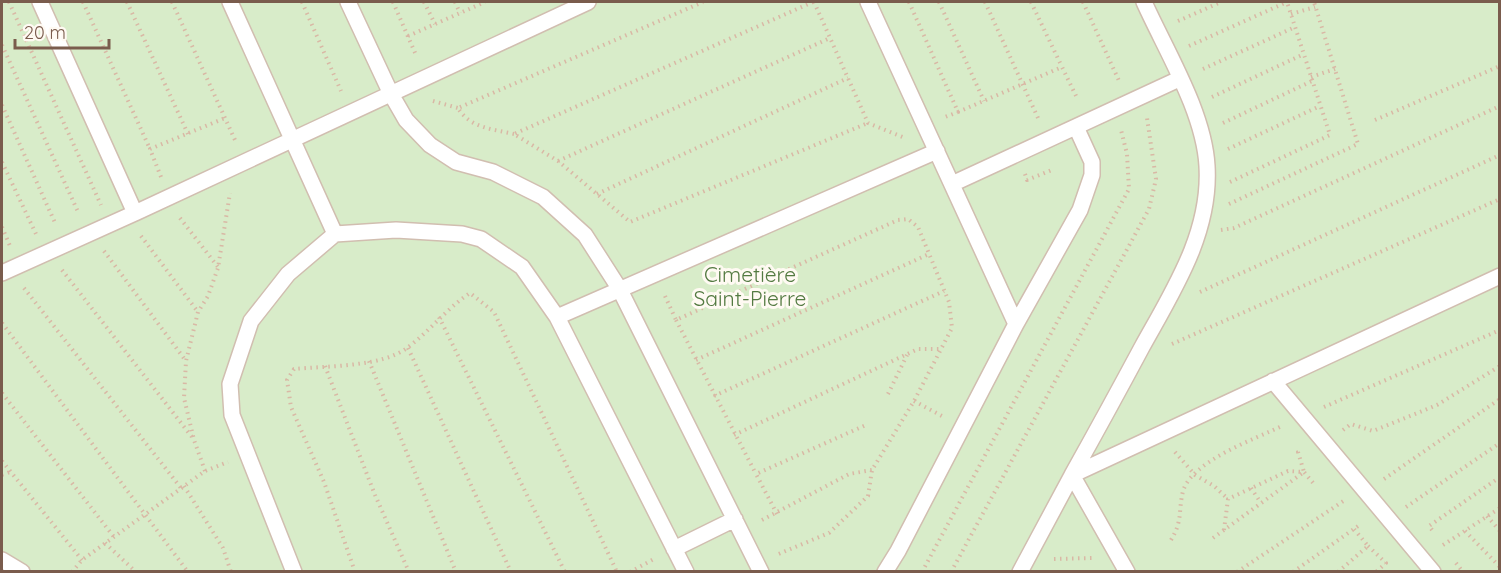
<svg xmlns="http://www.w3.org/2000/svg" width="1501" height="573" viewBox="0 0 1501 573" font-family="Quicksand,sans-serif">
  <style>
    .green { fill: #d8ecc9 }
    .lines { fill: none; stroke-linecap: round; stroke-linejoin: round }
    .service-casing { stroke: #d1beb0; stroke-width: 18 }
    .path { stroke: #d9b8a5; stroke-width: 4; stroke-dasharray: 1.5 4.5; stroke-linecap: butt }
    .service { stroke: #fff; stroke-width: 15 }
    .labels { text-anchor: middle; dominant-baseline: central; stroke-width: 6; stroke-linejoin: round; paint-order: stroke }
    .park-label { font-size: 21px; fill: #537a41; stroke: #fffaf3 }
  </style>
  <rect width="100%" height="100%" fill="#fdf6ec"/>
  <path class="green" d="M 2,2 L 1499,2 L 1499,571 L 2,571 Z"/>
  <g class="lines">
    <g class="service-casing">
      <path id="service" d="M 230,2 L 335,234
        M 348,2 L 391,94 L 406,120 L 430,145 L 456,162 L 493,172 L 543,197 L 585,235 L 619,288 L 761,572
        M 868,2 L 1016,324 L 898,551 L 885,572
        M 1144,2 C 1166,51 1204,112 1207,166 C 1211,233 1173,291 1142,347 C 1119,390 1096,432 1072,475 L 1500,276
        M 952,184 L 1179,79
        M 135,213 L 588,2
        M 2,273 L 135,213 L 40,2
        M 557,317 L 937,151
        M 1016,324 L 1080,210 L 1092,175 L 1092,162 L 1076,127
        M 1273,381 L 1433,572
        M 1072,475 L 1127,572
        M 674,549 L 735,519
        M 2,560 L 22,572
        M 294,572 L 232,415 L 230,384 L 251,321 L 288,274 L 335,234 L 396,230 L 462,234 L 481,239 L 522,267 L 557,317 L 686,572
        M 1020,572 L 1072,475"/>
    </g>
    <path class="path" d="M 9,2 L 101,205
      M 83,2 L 150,149
      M 127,2 L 188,134
      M 172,2 L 235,140
      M 302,2 L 341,91
      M 393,2 L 416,55
      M 424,2 L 435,24
      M 455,2 L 460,13
      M 813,2 L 514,134 L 558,161 L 630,222 L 868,123
      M 814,2 L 868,123 L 905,138
      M 909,2 L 958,112 L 945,117
      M 939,2 L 984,101
      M 985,2 L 1038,118
      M 1031,2 L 1062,67
      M 1083,2 L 1120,83
      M 1291,14 L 1315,7
      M 1178,21 L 1221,2
      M 408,36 L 485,2
      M 2,45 L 79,214
      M 1189,46 L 1287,2
      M 1203,69 L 1295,27
      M 1311,77 L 1335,69
      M 1212,97 L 1304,54
      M 433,101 L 458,108
      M 2,105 L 56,225
      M 958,112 L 1062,67 L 1078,100
      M 1375,120 L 1500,66
      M 1223,123 L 1312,81
      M 514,134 C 492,129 470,128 458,108 L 703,2
      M 1228,149 L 1320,106
      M 558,161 L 830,38
      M 2,162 L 36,234
      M 1025,174 L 1027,180 L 1052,170
      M 161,177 L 150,149 L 225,118
      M 1230,182 L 1330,135 L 1287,2
      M 597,194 L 848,78
      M 1229,204 L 1358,144 L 1314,2
      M 180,218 L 218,267
      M 2,227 L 10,246
      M 1221,230 L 1234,228 L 1500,106
      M 141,236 L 198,312
      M 104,251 L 186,361
      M 62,270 L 192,437
      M 24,288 L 181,488
      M 1200,292 L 1500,155
      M 665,296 L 676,320 L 898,220 L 908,219 L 918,227 L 949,302 L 952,328 L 914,401 L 872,470 L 868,496 L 829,533 L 776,555
      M 439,317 L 565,572
      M 676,320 L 756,474
      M 2,323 L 188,572
      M 1172,344 L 1500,199
      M 408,348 L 511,572
      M 696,360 L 929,254
      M 369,361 L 456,572
      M 325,366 L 375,495 L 409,572
      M 2,393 L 114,537
      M 888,394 L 907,355
      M 714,396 L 944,291
      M 914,401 L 942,416
      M 1324,407 L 1500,330
      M 1343,430 L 1351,424 L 1373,431 L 1437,405 L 1500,366
      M 734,435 L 918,349 L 941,349
      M 1175,452 L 1195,475 L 1214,486 L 1228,499
      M 2,461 L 82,560
      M 205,471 L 194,440 L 184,398 L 186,361 L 198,312 L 208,296 L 218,268 L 230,193
      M 2,475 L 10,472
      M 1384,479 L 1500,399
      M 184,486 L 223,548 L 231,572
      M 1251,488 L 1261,503
      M 1406,507 L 1500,443
      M 777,514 L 756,474 L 866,425
      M 1487,516 L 1500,531
      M 762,520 L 849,474 L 872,470
      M 1224,530 L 1228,499 L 1288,471 L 1304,472 L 1314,484
      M 1432,530 L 1429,526 L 1500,477
      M 1465,531 L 1500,567
      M 1213,538 L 1304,472 L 1298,452 L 1300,451
      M 1171,540 C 1183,520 1178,512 1183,491 C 1192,461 1255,439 1282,426
      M 105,543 L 136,572
      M 1443,545 L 1500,508
      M 1368,546 L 1386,563 L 1376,572
      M 1054,559 L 1092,558
      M 1456,563 L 1463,572
      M 72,572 L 82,560 L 205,471 L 228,462
      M 355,572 L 324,482 L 291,407 L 287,380 L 294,369 C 326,366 382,367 407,348 C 430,331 446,309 470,293 L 494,312 L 617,572
      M 630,572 L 654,559
      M 922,572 L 1129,189 L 1127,154 L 1121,130
      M 951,572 L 1149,209 L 1156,179 L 1147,118
      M 1237,572 L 1345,500
      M 1293,572 L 1361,524
      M 1338,572 L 1368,546 L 1354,529"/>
    <use href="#service" class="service"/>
  </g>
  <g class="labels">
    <g class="park-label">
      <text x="750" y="274">Cimetière<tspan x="750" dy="24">Saint-Pierre</tspan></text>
    </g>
  </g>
  <rect width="1501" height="573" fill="none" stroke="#7a5c4d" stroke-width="6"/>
  <path d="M15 39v9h94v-9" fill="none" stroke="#7a5c4d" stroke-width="3"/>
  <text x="24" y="39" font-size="18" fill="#7a5c4d" stroke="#fffaf3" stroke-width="4.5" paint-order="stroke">20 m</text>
</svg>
